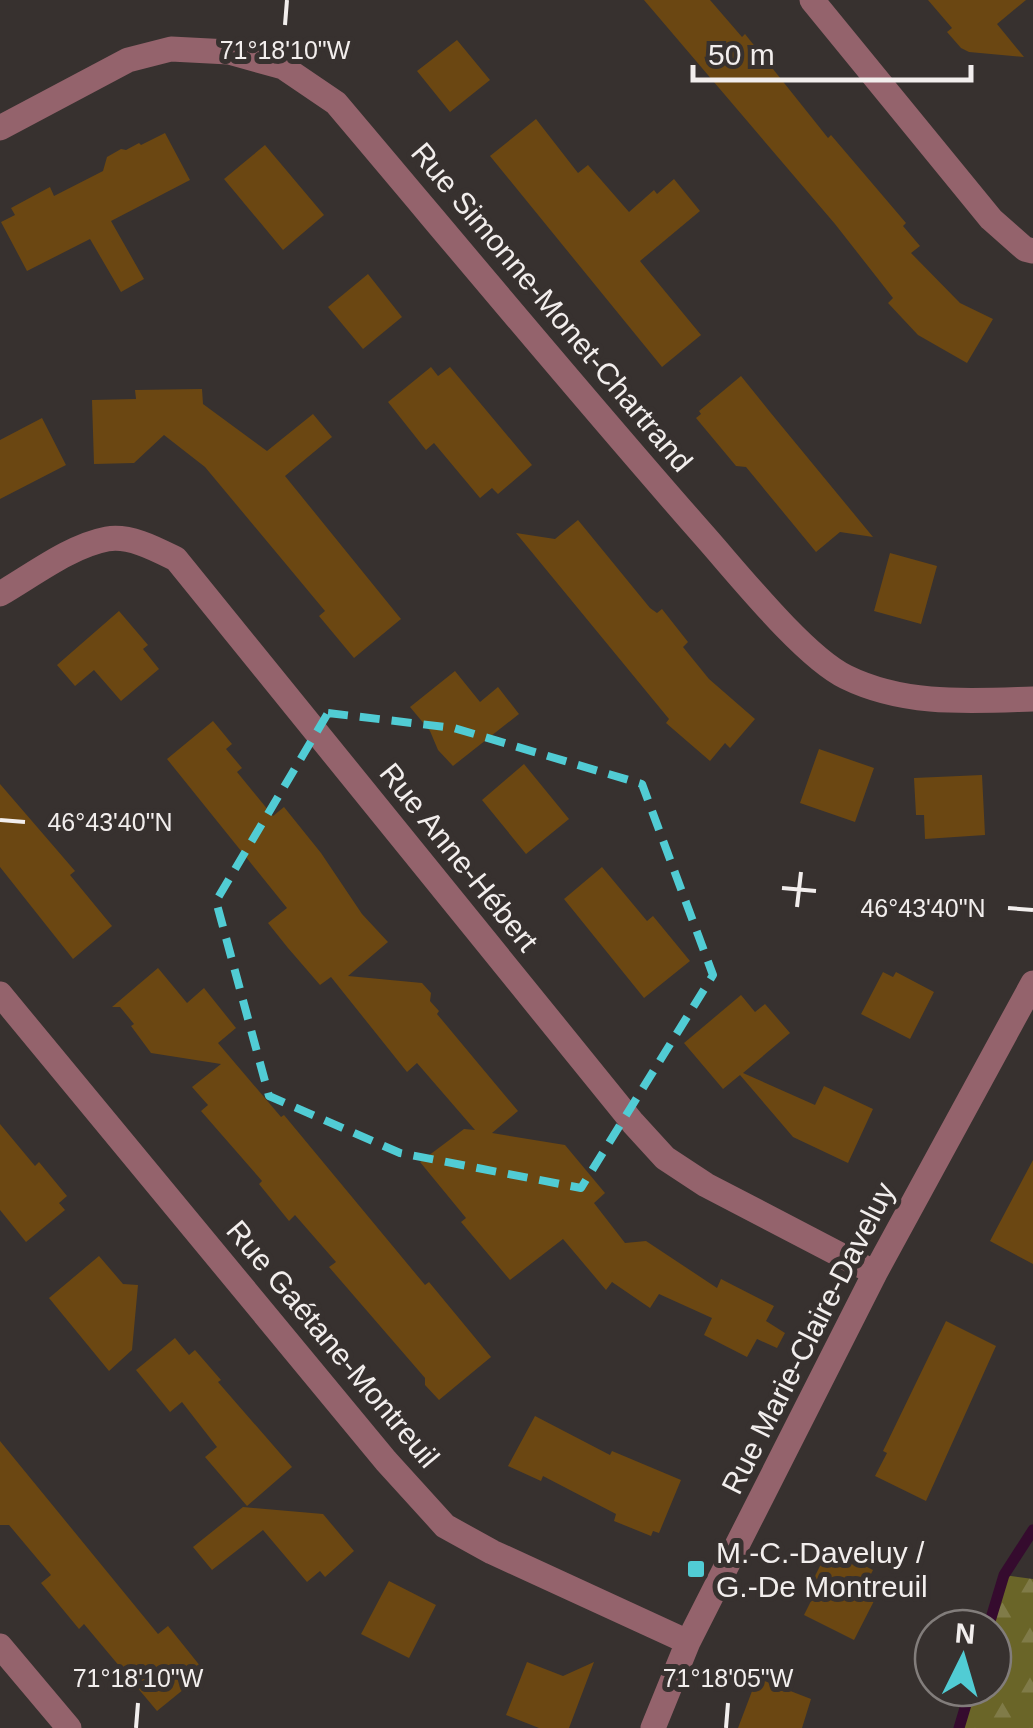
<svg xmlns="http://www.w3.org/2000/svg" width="1033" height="1728" viewBox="0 0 1033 1728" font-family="Helvetica,sans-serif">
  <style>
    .forest { fill: url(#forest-firs) }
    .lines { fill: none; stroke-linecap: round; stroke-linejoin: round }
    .stream { stroke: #350b2e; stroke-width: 11 }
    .building { fill: #6b4712 }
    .street { stroke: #94636c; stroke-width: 25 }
    .marked { fill: none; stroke: #51ccd4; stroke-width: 8; stroke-dasharray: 20 12; stroke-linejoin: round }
    .ticks { fill: none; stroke: #f2eeed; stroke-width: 4 }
    .poi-dot { fill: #51ccd4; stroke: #37312f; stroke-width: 4 }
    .labels { text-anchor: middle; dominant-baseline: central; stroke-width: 10; stroke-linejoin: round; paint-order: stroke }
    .street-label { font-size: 30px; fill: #f2eeed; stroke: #37312f }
    .poi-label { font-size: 30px; fill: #f2eeed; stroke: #37312f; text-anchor: start }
    .ticks-label { font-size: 25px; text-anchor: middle; fill: #f2eeed; stroke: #37312f; stroke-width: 10; stroke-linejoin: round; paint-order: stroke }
  </style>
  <defs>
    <pattern id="forest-firs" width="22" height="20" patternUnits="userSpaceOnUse" patternTransform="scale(2.5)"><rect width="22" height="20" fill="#6a6528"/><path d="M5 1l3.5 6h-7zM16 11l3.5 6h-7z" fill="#807b48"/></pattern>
  </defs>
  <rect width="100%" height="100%" fill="#37312f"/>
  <path class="forest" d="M 1004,1575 L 1033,1579 L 1033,1728 L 961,1728 L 972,1688 L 993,1688 L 993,1628 L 989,1628 Z"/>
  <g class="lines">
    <path class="stream" d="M 988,1628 L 1004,1575 L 1033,1530
      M 959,1728 L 971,1688"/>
  </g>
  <path class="building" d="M 644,0 L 710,0 L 742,37 L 745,34 L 828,138 L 831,135 L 906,223 L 903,226 L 920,246 L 911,253 L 960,303 L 993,319 L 967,363 L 918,335 L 888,303 L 893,298 L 835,224 Z
    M 928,0 L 1026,0 L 997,24 L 1024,57 L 969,52 L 961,48 L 947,32 L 952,28 Z
    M 457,40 L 490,80 L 450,112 L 417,71 Z
    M 536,119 L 578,173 L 588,165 L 629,212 L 654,190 L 657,194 L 674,179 L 700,211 L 640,261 L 701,335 L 662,367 L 490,156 Z
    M 165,133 L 190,180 L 111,221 L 144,279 L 121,292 L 90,239 L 27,271 L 1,222 L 15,215 L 11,208 L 50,187 L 54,196 L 103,171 L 107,157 L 121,149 L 126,150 L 139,143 L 141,145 Z
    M 265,145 L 324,215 L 283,250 L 224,179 Z
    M 368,274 L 402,317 L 363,349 L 328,307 Z
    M 431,367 L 438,376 L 450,367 L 532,465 L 498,494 L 492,488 L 480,498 L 434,443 L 426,450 L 388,402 Z
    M 741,376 L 770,412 L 873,537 L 840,532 L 816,552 L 746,467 L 736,466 L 696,418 L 701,414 L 699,411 Z
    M 202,389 L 203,404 L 267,451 L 313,414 L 332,437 L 285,476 L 401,619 L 354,658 L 319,616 L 325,611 L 205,467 L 164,435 L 134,463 L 94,464 L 92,400 L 136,399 L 135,390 Z
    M 42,418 L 66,465 L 0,499 L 0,440 Z
    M 578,520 L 650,608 L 657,613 L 662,609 L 688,642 L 683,647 L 709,679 L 755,719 L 730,748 L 725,743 L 710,761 L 666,723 L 669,719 L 516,533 L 555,539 Z
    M 890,553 L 937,566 L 921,624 L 874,611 Z
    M 119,611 L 148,645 L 143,649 L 159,669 L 121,701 L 94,670 L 75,686 L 57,665 Z
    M 455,671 L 480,702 L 498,687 L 519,714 L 453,766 L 438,750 L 430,731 L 410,707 Z
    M 213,721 L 232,744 L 226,749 L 242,768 L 237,772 L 273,816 L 284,807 L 321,853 L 362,914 L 388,942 L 348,976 L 422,983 L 431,993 L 430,1001 L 439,1011 L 437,1014 L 518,1111 L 492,1133 L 565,1145 L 605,1193 L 594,1203 L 625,1243 L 646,1241 L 717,1288 L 721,1279 L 774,1306 L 766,1321 L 785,1333 L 777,1348 L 757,1339 L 747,1357 L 704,1335 L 712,1318 L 659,1294 L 650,1308 L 612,1282 L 606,1290 L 563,1239 L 510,1280 L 461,1222 L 466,1218 L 420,1162 L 464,1129 L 475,1130 L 417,1063 L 407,1072 L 331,977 L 320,985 L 288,948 L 268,923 L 287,908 L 167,759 Z
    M 819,749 L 874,768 L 855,822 L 800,803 Z
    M 524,764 L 569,819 L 526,854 L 482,800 Z
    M 982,775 L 985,835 L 925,839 L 924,815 L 916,815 L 914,778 Z
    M 0,784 L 75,871 L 70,875 L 112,926 L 73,959 L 0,867 Z
    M 602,867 L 647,921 L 653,916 L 690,961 L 644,998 L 564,899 Z
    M 158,968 L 187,1003 L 204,988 L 236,1028 L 218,1043 L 281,1117 L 284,1115 L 425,1285 L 429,1282 L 491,1357 L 439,1400 L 425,1385 L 425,1378 L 329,1267 L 336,1262 L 295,1215 L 289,1221 L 259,1184 L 262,1181 L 201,1111 L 208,1105 L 192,1087 L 221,1064 L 151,1053 L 131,1026 L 134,1024 L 120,1007 L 112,1007 Z
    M 883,972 L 893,977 L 896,972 L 934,992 L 910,1039 L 861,1014 Z
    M 741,995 L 755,1012 L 765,1004 L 790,1033 L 743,1073 L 815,1105 L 824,1086 L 873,1109 L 848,1163 L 793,1137 L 740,1075 L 723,1089 L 684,1043 Z
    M 0,1124 L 35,1166 L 39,1162 L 67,1196 L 59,1203 L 65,1210 L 26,1242 L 0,1210 Z
    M 1033,1160 L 1033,1264 L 990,1241 Z
    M 99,1256 L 123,1284 L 138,1285 L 132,1350 L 109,1371 L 49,1298 Z
    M 946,1321 L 996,1346 L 926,1501 L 875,1476 L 887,1453 L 883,1451 Z
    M 175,1338 L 189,1355 L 195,1350 L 221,1380 L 218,1382 L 292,1467 L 247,1506 L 205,1457 L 217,1447 L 182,1402 L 170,1412 L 136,1370 Z
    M 535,1416 L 610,1455 L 612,1451 L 681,1480 L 659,1533 L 653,1531 L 651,1536 L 614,1521 L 616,1514 L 543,1476 L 541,1481 L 508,1466 Z
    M 0,1441 L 158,1634 L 168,1626 L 205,1672 L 157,1711 L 84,1624 L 79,1629 L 41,1583 L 51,1575 L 9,1525 L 0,1525 Z
    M 243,1507 L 323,1514 L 354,1551 L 325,1577 L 320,1571 L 307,1582 L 263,1530 L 212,1570 L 193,1547 Z
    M 829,1548 L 873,1570 L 861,1594 L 874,1601 L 854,1640 L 804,1615 L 814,1595 L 807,1592 Z
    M 389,1581 L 436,1605 L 409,1658 L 361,1634 Z
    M 527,1662 L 563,1676 L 594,1662 L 569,1728 L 539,1728 L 506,1715 Z
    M 757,1678 L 811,1699 L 802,1728 L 738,1728 Z"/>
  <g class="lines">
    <path class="street" d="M 812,0 L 991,219 L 1025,249 L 1033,251
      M 0,128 L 128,60 L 171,49 L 229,52 L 283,67 L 336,103 C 457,246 577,391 701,532 C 735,570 803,656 846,677 C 905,706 970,701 1033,699
      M 0,594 C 33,575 70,546 107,539 C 130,535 156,549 176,559 L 633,1123 L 665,1158 L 706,1185 L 875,1273
      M 0,994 L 386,1461 L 445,1526 L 492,1552 L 688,1642
      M 0,1646 L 69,1728
      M 653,1728 L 688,1642 L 875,1273 L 1033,983"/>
  </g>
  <path class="marked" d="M 328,713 L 454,728 L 642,784 L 713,975 L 581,1188 L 400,1153 L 269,1096 L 216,901 Z"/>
  <path class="ticks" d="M 285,25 L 287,0M 0,820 L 25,822M 782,888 L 816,891M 797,907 L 801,872M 1008,908 L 1033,910M 136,1728 L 138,1703M 726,1728 L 728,1703"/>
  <rect class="poi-dot" x="686" y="1559" width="20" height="20" rx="5"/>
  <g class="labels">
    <g class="street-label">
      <text transform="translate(552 307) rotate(50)">Rue Simonne-Monet-Chartrand</text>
      <text transform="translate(459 857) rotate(51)">Rue Anne-Hébert</text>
      <text transform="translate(808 1338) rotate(-63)">Rue Marie-Claire-Daveluy</text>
      <text transform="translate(333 1344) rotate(50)">Rue Gaétane-Montreuil</text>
    </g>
    <g class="poi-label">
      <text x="716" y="1552">M.-C.-Daveluy /<tspan x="716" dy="34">G.-De Montreuil</tspan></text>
    </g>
  </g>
  <g class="ticks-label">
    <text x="285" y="59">71°18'10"W</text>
    <text x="110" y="831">46°43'40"N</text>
    <text x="923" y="917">46°43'40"N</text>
    <text x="138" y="1687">71°18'10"W</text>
    <text x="728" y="1687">71°18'05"W</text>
  </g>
  <g transform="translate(963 1658) rotate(5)"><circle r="48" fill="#37312f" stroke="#827d7b" stroke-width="2.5"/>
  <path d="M0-8L18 38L0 25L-18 38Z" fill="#51ccd4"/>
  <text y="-15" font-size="28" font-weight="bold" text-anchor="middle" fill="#f2eeed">N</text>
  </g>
  <path d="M693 65v15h278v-15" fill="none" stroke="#f2eeed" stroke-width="5"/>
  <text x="708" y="65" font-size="30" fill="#f2eeed" stroke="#37312f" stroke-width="8" paint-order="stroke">50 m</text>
</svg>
